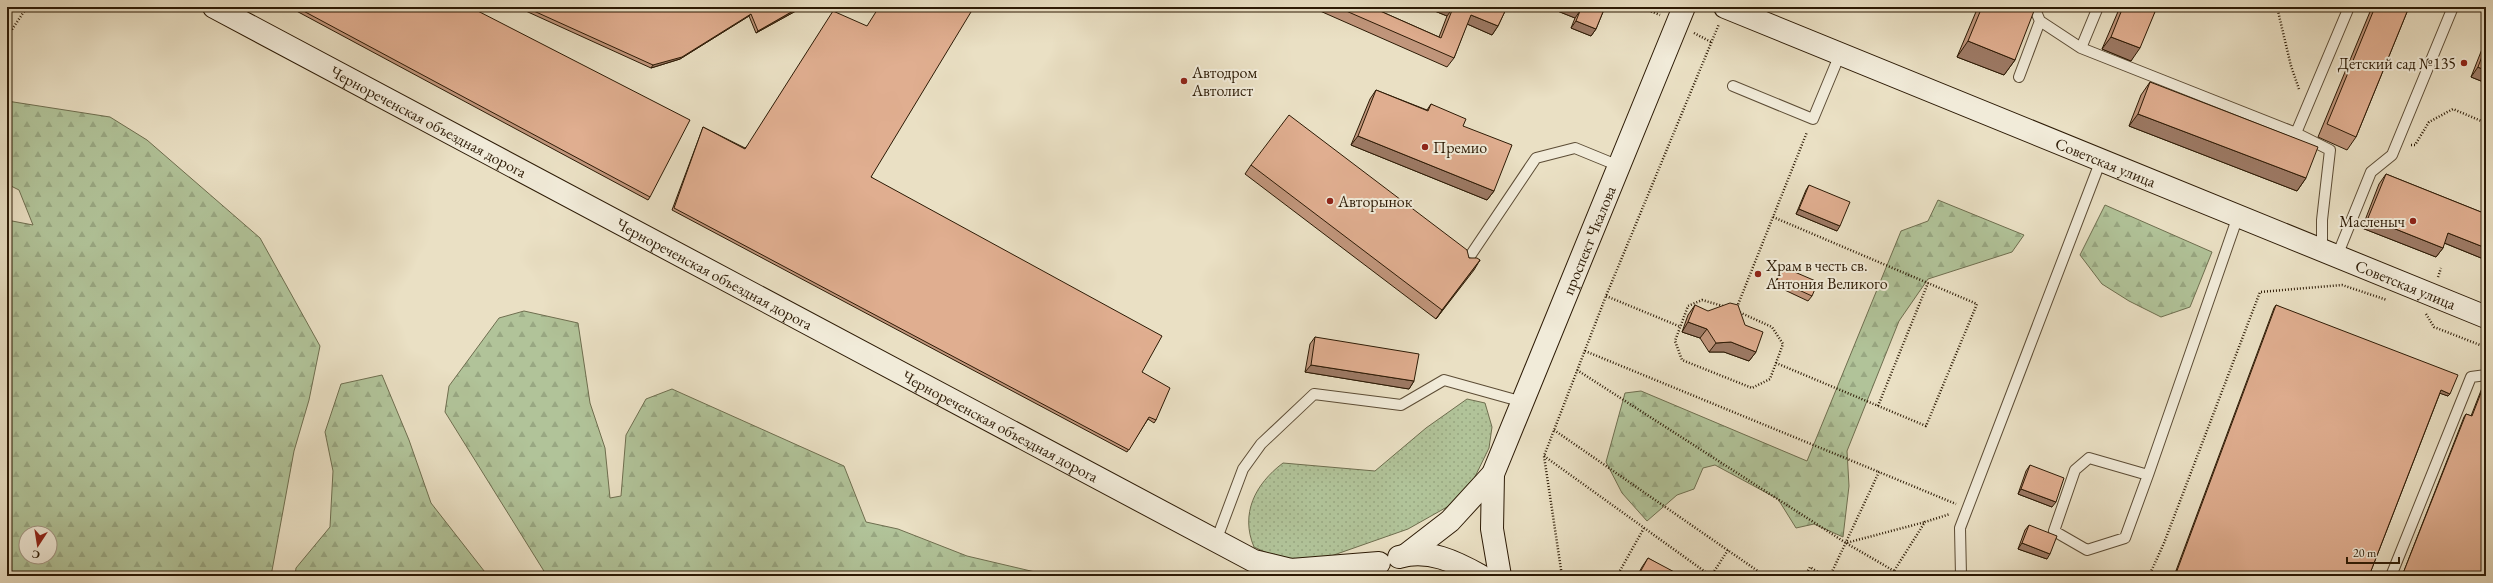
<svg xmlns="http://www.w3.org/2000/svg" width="2493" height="583" viewBox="0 0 2493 583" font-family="'EB Garamond',serif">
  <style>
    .grass { fill: url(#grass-dots); stroke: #6e6e4f }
    .forest { fill: url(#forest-firs); stroke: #6e6e4f; fill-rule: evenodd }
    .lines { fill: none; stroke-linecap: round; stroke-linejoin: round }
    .lane-casing { stroke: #5c4c35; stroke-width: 12 }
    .secondary-casing { stroke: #2c1a05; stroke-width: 24 }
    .path { stroke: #2c1a05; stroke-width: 2.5; stroke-dasharray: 1 2; stroke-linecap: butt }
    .lane { stroke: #f1ebd9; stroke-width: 10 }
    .secondary { stroke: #f1ebd9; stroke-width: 22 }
    .wall { fill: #c1967c; stroke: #2c1a05 }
    .shaded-wall { fill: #9d7a65; stroke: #2c1a05 }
    .building { fill: #e0ae90; stroke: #2c1a05 }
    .poi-dot { fill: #8f2418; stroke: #f1ebd9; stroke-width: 1.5 }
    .labels { text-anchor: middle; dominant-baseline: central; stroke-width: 4; stroke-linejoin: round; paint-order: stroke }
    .poi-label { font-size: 16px; fill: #2c1a05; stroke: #f1ebd9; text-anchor: start }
    .street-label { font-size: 16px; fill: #2c1a05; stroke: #f1ebd9 }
  </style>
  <defs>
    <pattern id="grass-dots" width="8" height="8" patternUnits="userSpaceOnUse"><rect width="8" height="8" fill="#b1c399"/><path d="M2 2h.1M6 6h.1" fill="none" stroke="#98a782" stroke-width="1.8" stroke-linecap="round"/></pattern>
    <pattern id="forest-firs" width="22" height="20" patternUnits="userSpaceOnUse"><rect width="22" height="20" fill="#b1c399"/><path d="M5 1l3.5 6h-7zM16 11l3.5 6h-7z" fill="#98a782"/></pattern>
  </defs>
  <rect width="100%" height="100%" fill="#eae0c4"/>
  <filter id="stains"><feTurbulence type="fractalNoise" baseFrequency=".005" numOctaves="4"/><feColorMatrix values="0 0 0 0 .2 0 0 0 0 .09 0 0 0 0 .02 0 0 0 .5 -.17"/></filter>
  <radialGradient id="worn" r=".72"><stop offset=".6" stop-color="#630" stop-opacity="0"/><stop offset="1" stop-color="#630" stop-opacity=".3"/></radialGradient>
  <path class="grass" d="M 1467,399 L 1485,403 L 1492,427 L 1489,448 L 1470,487 L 1447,507 L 1408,529 L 1331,556 L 1289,563 L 1254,547 C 1240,514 1255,484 1283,463 L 1375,471 L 1426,428 Z
    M 1412,573 L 1442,576 L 1397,576 Z"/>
  <path class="forest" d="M 7,101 L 110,117 L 147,140 L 260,238 L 320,346 L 309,400 L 294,451 L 271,576 L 7,576 L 7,220 L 33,225 L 19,190 L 7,184 ZM 26,533 L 50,533 L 50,557 L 26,557 Z
    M 1938,200 L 2024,235 L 2012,252 L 1928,279 L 1899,321 L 1847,451 L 1849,486 L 1843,537 L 1814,524 L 1796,528 L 1778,499 L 1715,465 L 1703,468 L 1694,489 L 1677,495 L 1647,521 L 1622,493 L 1606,462 L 1625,393 L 1641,391 L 1807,461 L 1901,231 L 1928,221 Z
    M 2105,205 L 2212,252 L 2190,307 L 2161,317 L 2129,301 L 2102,284 L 2080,255 Z
    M 524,311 L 578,323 L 590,403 L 605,448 L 610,498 L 621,496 L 626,435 L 646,399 L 672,389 L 844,466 L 866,522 L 898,529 L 967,556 L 1052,576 L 547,576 L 445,412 L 449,386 L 499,318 Z
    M 382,375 L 409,440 L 431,503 L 488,576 L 295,576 L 296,568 L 330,527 L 333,471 L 325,432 L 341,384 Z"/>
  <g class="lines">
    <g class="lane-casing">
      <path id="lane" d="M 2034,7 L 2040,21 L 2081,48 L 2296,133 L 2330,150 L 2322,220 L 2322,250
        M 2081,48 L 2098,7
        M 2019,77 L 2040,21
        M 1733,86 L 1813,119 L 1840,54
        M 2296,133 L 2349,7
        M 2337,256 L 2371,172 L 2392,155 L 2453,7
        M 1466,262 L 1536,158 L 1575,148 L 1619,166
        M 2089,458 L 2148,475 L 2125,538 L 2087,550 L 2054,531 L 2075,470 Z
        M 2148,475 L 2238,216
        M 1216,541 L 1243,469 L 1261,444 L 1314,394 L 1401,405 L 1444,380 L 1523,402
        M 1961,576 L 1960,528 L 2101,160
        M 2391,576 L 2471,377 L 2486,375"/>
    </g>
    <g class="secondary-casing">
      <g id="secondary">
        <path id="s1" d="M 214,7 L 1254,561 L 1291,570 L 1379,563"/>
        <path id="s2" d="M 1725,7 L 2486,317"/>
        <path d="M 1493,474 L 1492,529 L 1500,576"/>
        <path id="s3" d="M 1406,555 L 1450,521 L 1493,474 L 1684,7"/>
        <path d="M 1399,557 C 1428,548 1456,562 1481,576"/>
      </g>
    </g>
    <path class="path" d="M 1640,7 L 1660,15
      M 2277,7 L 2291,66 L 2299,89
      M 1650,11 L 1652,7
      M 1694,33 L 1711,42
      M 7,37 L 27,7
      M 2411,145 L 2415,145 L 2429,122 L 2453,109 L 2486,123
      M 1773,217 L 1977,304 L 1926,426 L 1776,363
      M 2438,277 L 2441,268
      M 1606,296 L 1681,327
      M 1723,306 L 1702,300 L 1688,306 L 1675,341 L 1682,360 L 1752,388 L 1770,379 L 1783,344 L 1772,327 L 1739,312
      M 1737,307 L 1807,132
      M 2426,314 L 2434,327 L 2480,345
      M 1585,351 L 1879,472
      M 1577,370 L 1846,543
      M 1878,406 L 1928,283
      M 1554,430 L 1765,576
      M 1544,456 L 1711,576
      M 1894,571 L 1846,543 L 1925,522
      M 1562,576 L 1544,456 L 1606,296 L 1719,24
      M 1617,576 L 1644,528
      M 1711,576 L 1728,550
      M 1805,576 L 1810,567 L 1824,576
      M 1830,576 L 1879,472 L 1956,504
      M 1896,576 L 1894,571 L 1925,522 L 1950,514
      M 2149,576 L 2164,543 L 2260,292 L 2342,285 L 2387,300"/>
    <use href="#lane" class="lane"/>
    <use href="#secondary" class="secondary"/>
  </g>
  <path class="wall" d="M 289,7 L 470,7 L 650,197 L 648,200 Z
    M 517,7 L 803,7 L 756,33 L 749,16 L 680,59 L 651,68 Z
    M 1311,7 L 1371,7 L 1439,37 L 1447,16 L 1425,7 L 1507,7 L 1498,26 L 1492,35 L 1467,24 L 1454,58 L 1447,67 Z
    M 1550,7 L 1605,7 L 1596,29 L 1591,36 L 1571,28 L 1575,18 L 1550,8 Z
    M 1978,7 L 2025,7 L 2015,60 L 2004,75 L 1957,57 Z
    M 2120,7 L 2157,7 L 2131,61 L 2102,49 Z
    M 2372,7 L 2409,7 L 2356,137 L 2347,150 L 2318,137 Z
    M 867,26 L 871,177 L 1142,372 L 1156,420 L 1154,423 L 1148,419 L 1127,452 L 672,210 L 702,130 L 703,127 L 745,148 Z
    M 2486,39 L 2486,83 L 2471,77 Z
    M 2150,82 L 2306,178 L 2297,191 L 2129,126 L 2141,95 Z
    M 1376,90 L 1427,110 L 1431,104 L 1463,126 L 1494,191 L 1487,200 L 1351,145 L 1370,99 Z
    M 1251,165 L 1469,258 L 1480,260 L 1436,319 L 1245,174 Z
    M 2386,174 L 2486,214 L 2486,260 L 2444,243 L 2443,248 L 2436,257 L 2362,228 L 2379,184 Z
    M 1809,185 L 1837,231 L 1796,214 L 1806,190 Z
    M 1783,267 L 1812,296 L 1808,301 L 1774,285 L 1780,272 Z
    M 1695,305 L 1756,352 L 1749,361 L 1724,352 L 1709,352 L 1700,338 L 1682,332 L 1688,315 Z
    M 2276,305 L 2448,396 L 2440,393 L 2369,576 L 2174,576 L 2274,308 Z
    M 1315,337 L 1414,381 L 1409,389 L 1305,372 L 1310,344 Z
    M 2484,385 L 2482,576 L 2402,576 L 2464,417 L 2466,414 L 2471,416 L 2482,388 Z
    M 2030,465 L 2052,507 L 2018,494 L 2026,471 Z
    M 2029,525 L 2047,559 L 2018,549 L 2025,530 Z
    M 1648,558 L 1679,576 L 1637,576 L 1642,567 Z"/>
  <path class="shaded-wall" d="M 800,7 L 803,7 L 756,33 L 758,31 Z
    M 1425,7 L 1452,7 L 1453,8 L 1447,16 Z
    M 1550,7 L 1571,7 L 1580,11 L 1575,18 L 1550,8 Z
    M 751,14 L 749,16 L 680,59 L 651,68 L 653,65 Z
    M 1471,15 L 1498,26 L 1492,35 L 1465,23 Z
    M 1576,21 L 1596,29 L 1591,36 L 1571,28 Z
    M 2111,37 L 2140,48 L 2131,61 L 2102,49 Z
    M 1968,41 L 2015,60 L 2004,75 L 1957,57 Z
    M 2478,67 L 2486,71 L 2486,83 L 2471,77 Z
    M 2138,114 L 2306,178 L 2297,191 L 2129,126 Z
    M 1358,136 L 1494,191 L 1487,200 L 1351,145 Z
    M 1799,209 L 1840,226 L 1837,231 L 1796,214 Z
    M 2368,218 L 2443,248 L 2436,257 L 2362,228 Z
    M 2448,233 L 2486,248 L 2486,260 L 2442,242 Z
    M 1480,260 L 1474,270 L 1436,319 L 1442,310 Z
    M 1688,322 L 1707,329 L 1700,338 L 1682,332 Z
    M 1731,342 L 1756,352 L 1749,361 L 1724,352 L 1709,352 L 1716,343 Z
    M 1311,365 L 1414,381 L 1409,389 L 1305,372 Z
    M 2441,390 L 2450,394 L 2448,396 L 2439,393 Z
    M 2021,489 L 2056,502 L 2052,507 L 2018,494 Z
    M 2022,543 L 2050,554 L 2047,559 L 2018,549 Z"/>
  <path class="building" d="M 296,7 L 470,7 L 690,120 L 650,197 Z
    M 525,7 L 800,7 L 758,31 L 751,14 L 682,57 L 653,65 Z
    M 879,7 L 974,7 L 871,177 L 1162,336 L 1142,372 L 1170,388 L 1156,420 L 1149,417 L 1129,450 L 674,208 L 703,127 L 745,149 L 833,11 L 867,26 Z
    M 1337,7 L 1371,7 L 1441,38 L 1453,8 L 1452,7 L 1507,7 L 1498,26 L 1471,15 L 1454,58 Z
    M 1571,7 L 1605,7 L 1596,29 L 1576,21 L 1580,11 Z
    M 1982,7 L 2025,7 L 2034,11 L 2015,60 L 1968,41 Z
    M 2123,7 L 2157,7 L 2140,48 L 2111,37 Z
    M 2375,7 L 2409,7 L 2356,137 L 2327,124 Z
    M 2486,46 L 2486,71 L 2478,67 Z
    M 2150,82 L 2318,147 L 2306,178 L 2138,114 Z
    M 1376,90 L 1428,111 L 1431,104 L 1466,119 L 1463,126 L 1512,145 L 1494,191 L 1358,136 Z
    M 1289,115 L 1467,250 L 1469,258 L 1477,258 L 1480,260 L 1442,310 L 1251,165 Z
    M 2386,174 L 2486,214 L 2486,248 L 2448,233 L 2443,248 L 2368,218 Z
    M 1809,185 L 1850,202 L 1840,226 L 1799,209 Z
    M 1783,267 L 1818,282 L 1812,296 L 1777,280 Z
    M 1730,303 L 1738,305 L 1745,325 L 1763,332 L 1756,352 L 1731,342 L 1716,343 L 1707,329 L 1688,322 L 1695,305 L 1708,311 Z
    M 2276,305 L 2458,375 L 2450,394 L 2441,390 L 2369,576 L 2175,576 Z
    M 1315,337 L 1419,354 L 1414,381 L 1311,365 Z
    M 2484,385 L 2486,386 L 2486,564 L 2482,576 L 2402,576 L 2466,414 L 2472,416 Z
    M 2030,465 L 2064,478 L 2056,502 L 2021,489 Z
    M 2029,525 L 2057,536 L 2050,554 L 2022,543 Z
    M 1648,558 L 1680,575 L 1679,576 L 1638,576 Z"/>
  <g class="poi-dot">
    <circle cx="2464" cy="63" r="4"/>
    <circle cx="1184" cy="81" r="4"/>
    <circle cx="1425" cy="147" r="4"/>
    <circle cx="1330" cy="201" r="4"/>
    <circle cx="2413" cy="221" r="4"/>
    <circle cx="1758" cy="274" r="4"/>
  </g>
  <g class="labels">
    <g class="poi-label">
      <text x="2456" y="63" text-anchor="end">Детский сад №135</text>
      <text x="1192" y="72">Автодром<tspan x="1192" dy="18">Автолист</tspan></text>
      <text x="1433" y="147">Премио</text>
      <text x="1338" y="201">Авторынок</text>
      <text x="2405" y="221" text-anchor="end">Масленыч</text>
      <text x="1766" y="265">Храм в честь св.<tspan x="1766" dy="18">Антония Великого</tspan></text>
    </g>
    <g class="street-label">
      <text stroke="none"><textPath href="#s1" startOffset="243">Чернореченская объездная дорога</textPath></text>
      <text stroke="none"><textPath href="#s2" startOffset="411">Советская улица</textPath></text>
      <text stroke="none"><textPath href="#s3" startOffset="372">проспект Чкалова</textPath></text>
      <text stroke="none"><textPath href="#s1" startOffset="567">Чернореченская объездная дорога</textPath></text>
      <text stroke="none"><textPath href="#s2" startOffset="735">Советская улица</textPath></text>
      <text stroke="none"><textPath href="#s1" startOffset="891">Чернореченская объездная дорога</textPath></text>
    </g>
  </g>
  <rect width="2493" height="583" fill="none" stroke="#eae0c4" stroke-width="24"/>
  <rect x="8" y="8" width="2477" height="567" fill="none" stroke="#2c1a05" stroke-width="2"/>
  <rect x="12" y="12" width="2469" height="559" fill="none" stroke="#2c1a05"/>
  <g transform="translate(38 545) rotate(192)"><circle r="19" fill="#f1ebd9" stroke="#a29784"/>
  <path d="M0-3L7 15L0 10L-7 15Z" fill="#8f2418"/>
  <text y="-6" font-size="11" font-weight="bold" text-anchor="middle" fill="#2c1a05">С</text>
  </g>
  <path d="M2347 557v6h52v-6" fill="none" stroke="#2c1a05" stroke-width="2"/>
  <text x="2353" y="557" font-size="12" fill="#2c1a05" stroke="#f1ebd9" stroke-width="3" paint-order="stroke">20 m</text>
  <rect width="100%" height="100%" filter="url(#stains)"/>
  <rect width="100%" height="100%" fill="url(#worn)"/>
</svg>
